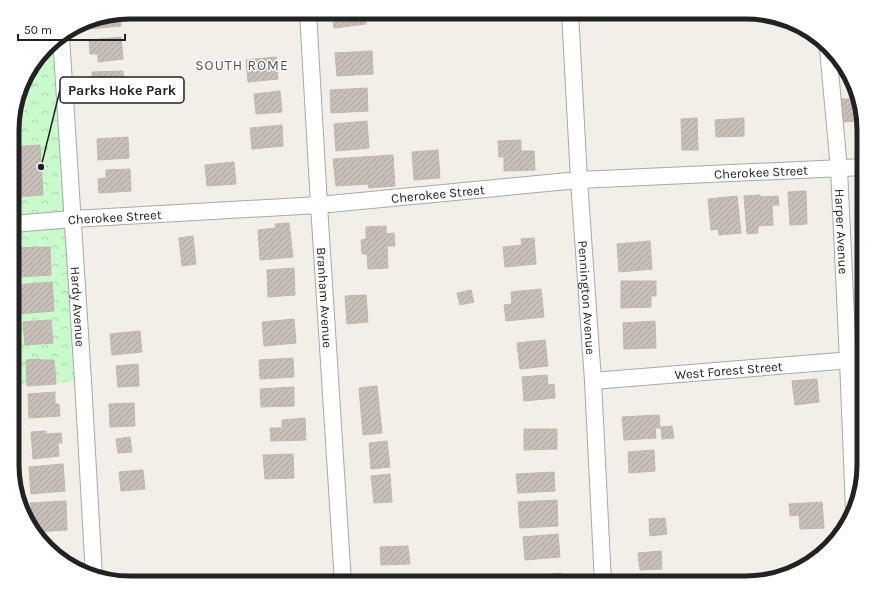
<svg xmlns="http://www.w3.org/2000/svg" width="876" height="595" viewBox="0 0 876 595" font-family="Karla,sans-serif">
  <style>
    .park { fill: url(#park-crowns) }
    .building { fill: url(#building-hatch); stroke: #c4b6ab }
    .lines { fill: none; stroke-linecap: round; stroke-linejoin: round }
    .minor-casing { stroke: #a9a9a9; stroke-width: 18 }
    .minor { stroke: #fff; stroke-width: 16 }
    .labels { text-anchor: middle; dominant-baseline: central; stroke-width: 3; stroke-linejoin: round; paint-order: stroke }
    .street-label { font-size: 13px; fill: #222; stroke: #fff }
    .neighbourhood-label { font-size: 14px; letter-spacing: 1px; fill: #555; stroke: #fff }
    .rim { fill: none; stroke: #222; stroke-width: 5 }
    .leader { fill: none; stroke: #222; stroke-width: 1.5 }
    .callout-dot { fill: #222; stroke: #fff; stroke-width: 1.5 }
    .callout { fill: #fff; stroke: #222; stroke-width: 1.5 }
    .callout-label { font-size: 14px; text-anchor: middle; font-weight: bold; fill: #222 }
  </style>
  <defs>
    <pattern id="park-crowns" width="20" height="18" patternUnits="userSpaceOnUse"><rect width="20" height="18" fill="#c8facc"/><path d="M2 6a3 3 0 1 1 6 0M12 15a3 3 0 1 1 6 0" fill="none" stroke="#acd6af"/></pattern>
    <pattern id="building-hatch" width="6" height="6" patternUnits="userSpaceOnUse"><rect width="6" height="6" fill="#c7bfb8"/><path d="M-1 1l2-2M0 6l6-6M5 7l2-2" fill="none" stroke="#aba49e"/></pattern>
  </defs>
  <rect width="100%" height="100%" fill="#f2efe9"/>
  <path class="park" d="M 61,36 L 83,381 L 13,385 L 13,115 L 24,78 L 52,42 Z"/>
  <path class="building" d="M 248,12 L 274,12 L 274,15 L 249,17 Z
    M 332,12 L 365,12 L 366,24 L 334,28 Z
    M 120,14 L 121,26 L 88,29 L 87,21 Z
    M 121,37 L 123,59 L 98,62 L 98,54 L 90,54 L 89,40 Z
    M 372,51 L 373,74 L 337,76 L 335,53 Z
    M 276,57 L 278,79 L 248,82 L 246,60 Z
    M 123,71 L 124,92 L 93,94 L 92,72 Z
    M 367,88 L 368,111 L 331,113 L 330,90 Z
    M 280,91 L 282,112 L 256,114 L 254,94 Z
    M 840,99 L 857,99 L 863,121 L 841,122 Z
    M 697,118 L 698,150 L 682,150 L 681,119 Z
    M 744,118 L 744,136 L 716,137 L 715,120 Z
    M 367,121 L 369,148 L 336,151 L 334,124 Z
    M 282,125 L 283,146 L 252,149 L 250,128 Z
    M 128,137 L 129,158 L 98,160 L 97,139 Z
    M 521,140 L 521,151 L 534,151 L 535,170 L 504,171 L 504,157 L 499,157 L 498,141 Z
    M 40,145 L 43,195 L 13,197 L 13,147 Z
    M 438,150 L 440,178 L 414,180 L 412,152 Z
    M 393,155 L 395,186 L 369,188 L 368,184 L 336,186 L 333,159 Z
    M 234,162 L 236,184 L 207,186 L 205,165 Z
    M 130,169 L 131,191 L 99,193 L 98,179 L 106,178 L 106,170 Z
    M 806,191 L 807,224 L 790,225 L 788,192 Z
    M 760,195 L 760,197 L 778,196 L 779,205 L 772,205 L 773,225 L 758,226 L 758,233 L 747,234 L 744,196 Z
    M 737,196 L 741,233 L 719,235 L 718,229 L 711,230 L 708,199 Z
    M 289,223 L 293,257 L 260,260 L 258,230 L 276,228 L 275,224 Z
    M 386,226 L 386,234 L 394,233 L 395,246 L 387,246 L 388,268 L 368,269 L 367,254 L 362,254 L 361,240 L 366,239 L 366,227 Z
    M 193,236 L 196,264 L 182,266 L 179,238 Z
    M 534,238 L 536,264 L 505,267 L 503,247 L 522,245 L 521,239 Z
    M 650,241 L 652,269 L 619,272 L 617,244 Z
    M 50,247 L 51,275 L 17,277 L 15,248 Z
    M 294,268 L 295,295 L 268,297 L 267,270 Z
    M 621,281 L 656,281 L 656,296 L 651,296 L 651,307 L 621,308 Z
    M 52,282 L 54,311 L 18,314 L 16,285 Z
    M 541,289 L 544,317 L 506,321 L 504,305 L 512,304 L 511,292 Z
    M 471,290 L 474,302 L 460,305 L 457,293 Z
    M 366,295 L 368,322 L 347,324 L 345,296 Z
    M 294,319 L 296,343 L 264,346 L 262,322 Z
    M 51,320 L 53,343 L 25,345 L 23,322 Z
    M 655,321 L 656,348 L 624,349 L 623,323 Z
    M 140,331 L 142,352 L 112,355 L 110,334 Z
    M 545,340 L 548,366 L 520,369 L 517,343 Z
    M 293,358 L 294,377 L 260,379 L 259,360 Z
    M 40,359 L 41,360 L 54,360 L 56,384 L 27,386 L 26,360 Z
    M 138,364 L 139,386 L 118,387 L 116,366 Z
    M 547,375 L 548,385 L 554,384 L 555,398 L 524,401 L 522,377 Z
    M 817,379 L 819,402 L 795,405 L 792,381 Z
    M 377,386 L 382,433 L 363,435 L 359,388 Z
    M 294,387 L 294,406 L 261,407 L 260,389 Z
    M 55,392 L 55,404 L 59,404 L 60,416 L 29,418 L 28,394 Z
    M 134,403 L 135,426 L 110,427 L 109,404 Z
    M 659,415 L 660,428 L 655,428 L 656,438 L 624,440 L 622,417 Z
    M 305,418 L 306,440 L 271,441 L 270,428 L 282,428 L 282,420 Z
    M 672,426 L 674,438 L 662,439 L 661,427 Z
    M 524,429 L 557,429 L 557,449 L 524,450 Z
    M 46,431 L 46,434 L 61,433 L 62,443 L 58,443 L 59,456 L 33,459 L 31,432 Z
    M 130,437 L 132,452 L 118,453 L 116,439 Z
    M 387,441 L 390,467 L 371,469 L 369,443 Z
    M 654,450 L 655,471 L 629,473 L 628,452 Z
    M 293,454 L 294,478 L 265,479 L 263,455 Z
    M 63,464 L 65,491 L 31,494 L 29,467 Z
    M 143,470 L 145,489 L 121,491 L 119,472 Z
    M 554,472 L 555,491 L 518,493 L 516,474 Z
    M 390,474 L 392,502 L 374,503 L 371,476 Z
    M 557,500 L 558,526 L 520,528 L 518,502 Z
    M 66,501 L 67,530 L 35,532 L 32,528 L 30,503 Z
    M 822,502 L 824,528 L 800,529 L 799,515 L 790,516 L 789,504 Z
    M 665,518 L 667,534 L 650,536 L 649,519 Z
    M 558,534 L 560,557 L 525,560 L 523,537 Z
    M 408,546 L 410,564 L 381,565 L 380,547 Z
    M 661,551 L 662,569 L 640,570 L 638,553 Z
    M 561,573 L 562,583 L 539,583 L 538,576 Z
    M 409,581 L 409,583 L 385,583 Z"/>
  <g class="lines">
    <g class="minor-casing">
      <g id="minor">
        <path id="s1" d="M 308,12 L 319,205 L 343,583"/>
        <path id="s2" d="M 570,12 L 579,180 L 593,381 L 603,583"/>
        <path id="s3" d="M 61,36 L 83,381 L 94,577"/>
        <path id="s4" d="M 828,49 L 839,169 L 848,360 L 854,510"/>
        <path id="s5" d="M 13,224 L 73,219 L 319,205 L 579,180 L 864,167"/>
        <path id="s6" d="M 593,381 L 864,359"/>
      </g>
    </g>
    <use href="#minor" class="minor"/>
  </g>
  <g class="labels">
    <g class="street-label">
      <text stroke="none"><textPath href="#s5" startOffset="750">Cherokee Street</textPath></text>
      <text stroke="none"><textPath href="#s5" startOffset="426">Cherokee Street</textPath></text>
      <text stroke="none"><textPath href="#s5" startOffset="102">Cherokee Street</textPath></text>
      <text stroke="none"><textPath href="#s4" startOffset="183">Harper Avenue</textPath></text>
      <text stroke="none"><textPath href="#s1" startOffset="286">Branham Avenue</textPath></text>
      <text stroke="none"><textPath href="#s2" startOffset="286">Pennington Avenue</textPath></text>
      <text stroke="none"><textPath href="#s3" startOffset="271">Hardy Avenue</textPath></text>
      <text stroke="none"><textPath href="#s6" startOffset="136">West Forest Street</textPath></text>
    </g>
    <g class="neighbourhood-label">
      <text x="242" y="65">SOUTH ROME</text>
    </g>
  </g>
  <path d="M0 0H876V595H0ZM130 19H746A111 111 0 0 1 857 130V465A111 111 0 0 1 746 576H130A111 111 0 0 1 19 465V130A111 111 0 0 1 130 19Z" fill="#fff" fill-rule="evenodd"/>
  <path class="rim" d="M130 19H746A111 111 0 0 1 857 130V465A111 111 0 0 1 746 576H130A111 111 0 0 1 19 465V130A111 111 0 0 1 130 19Z"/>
  <path class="leader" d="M41 167L60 90"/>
  <circle class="callout-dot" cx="41" cy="167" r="4"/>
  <rect class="callout" x="60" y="77" width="124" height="26" rx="4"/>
  <g class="callout-label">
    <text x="122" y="95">Parks Hoke Park</text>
  </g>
  <path d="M18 34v6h107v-6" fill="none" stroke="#222222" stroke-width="2"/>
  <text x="24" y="34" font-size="12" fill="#222222" stroke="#ffffff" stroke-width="3" paint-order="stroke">50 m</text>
</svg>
